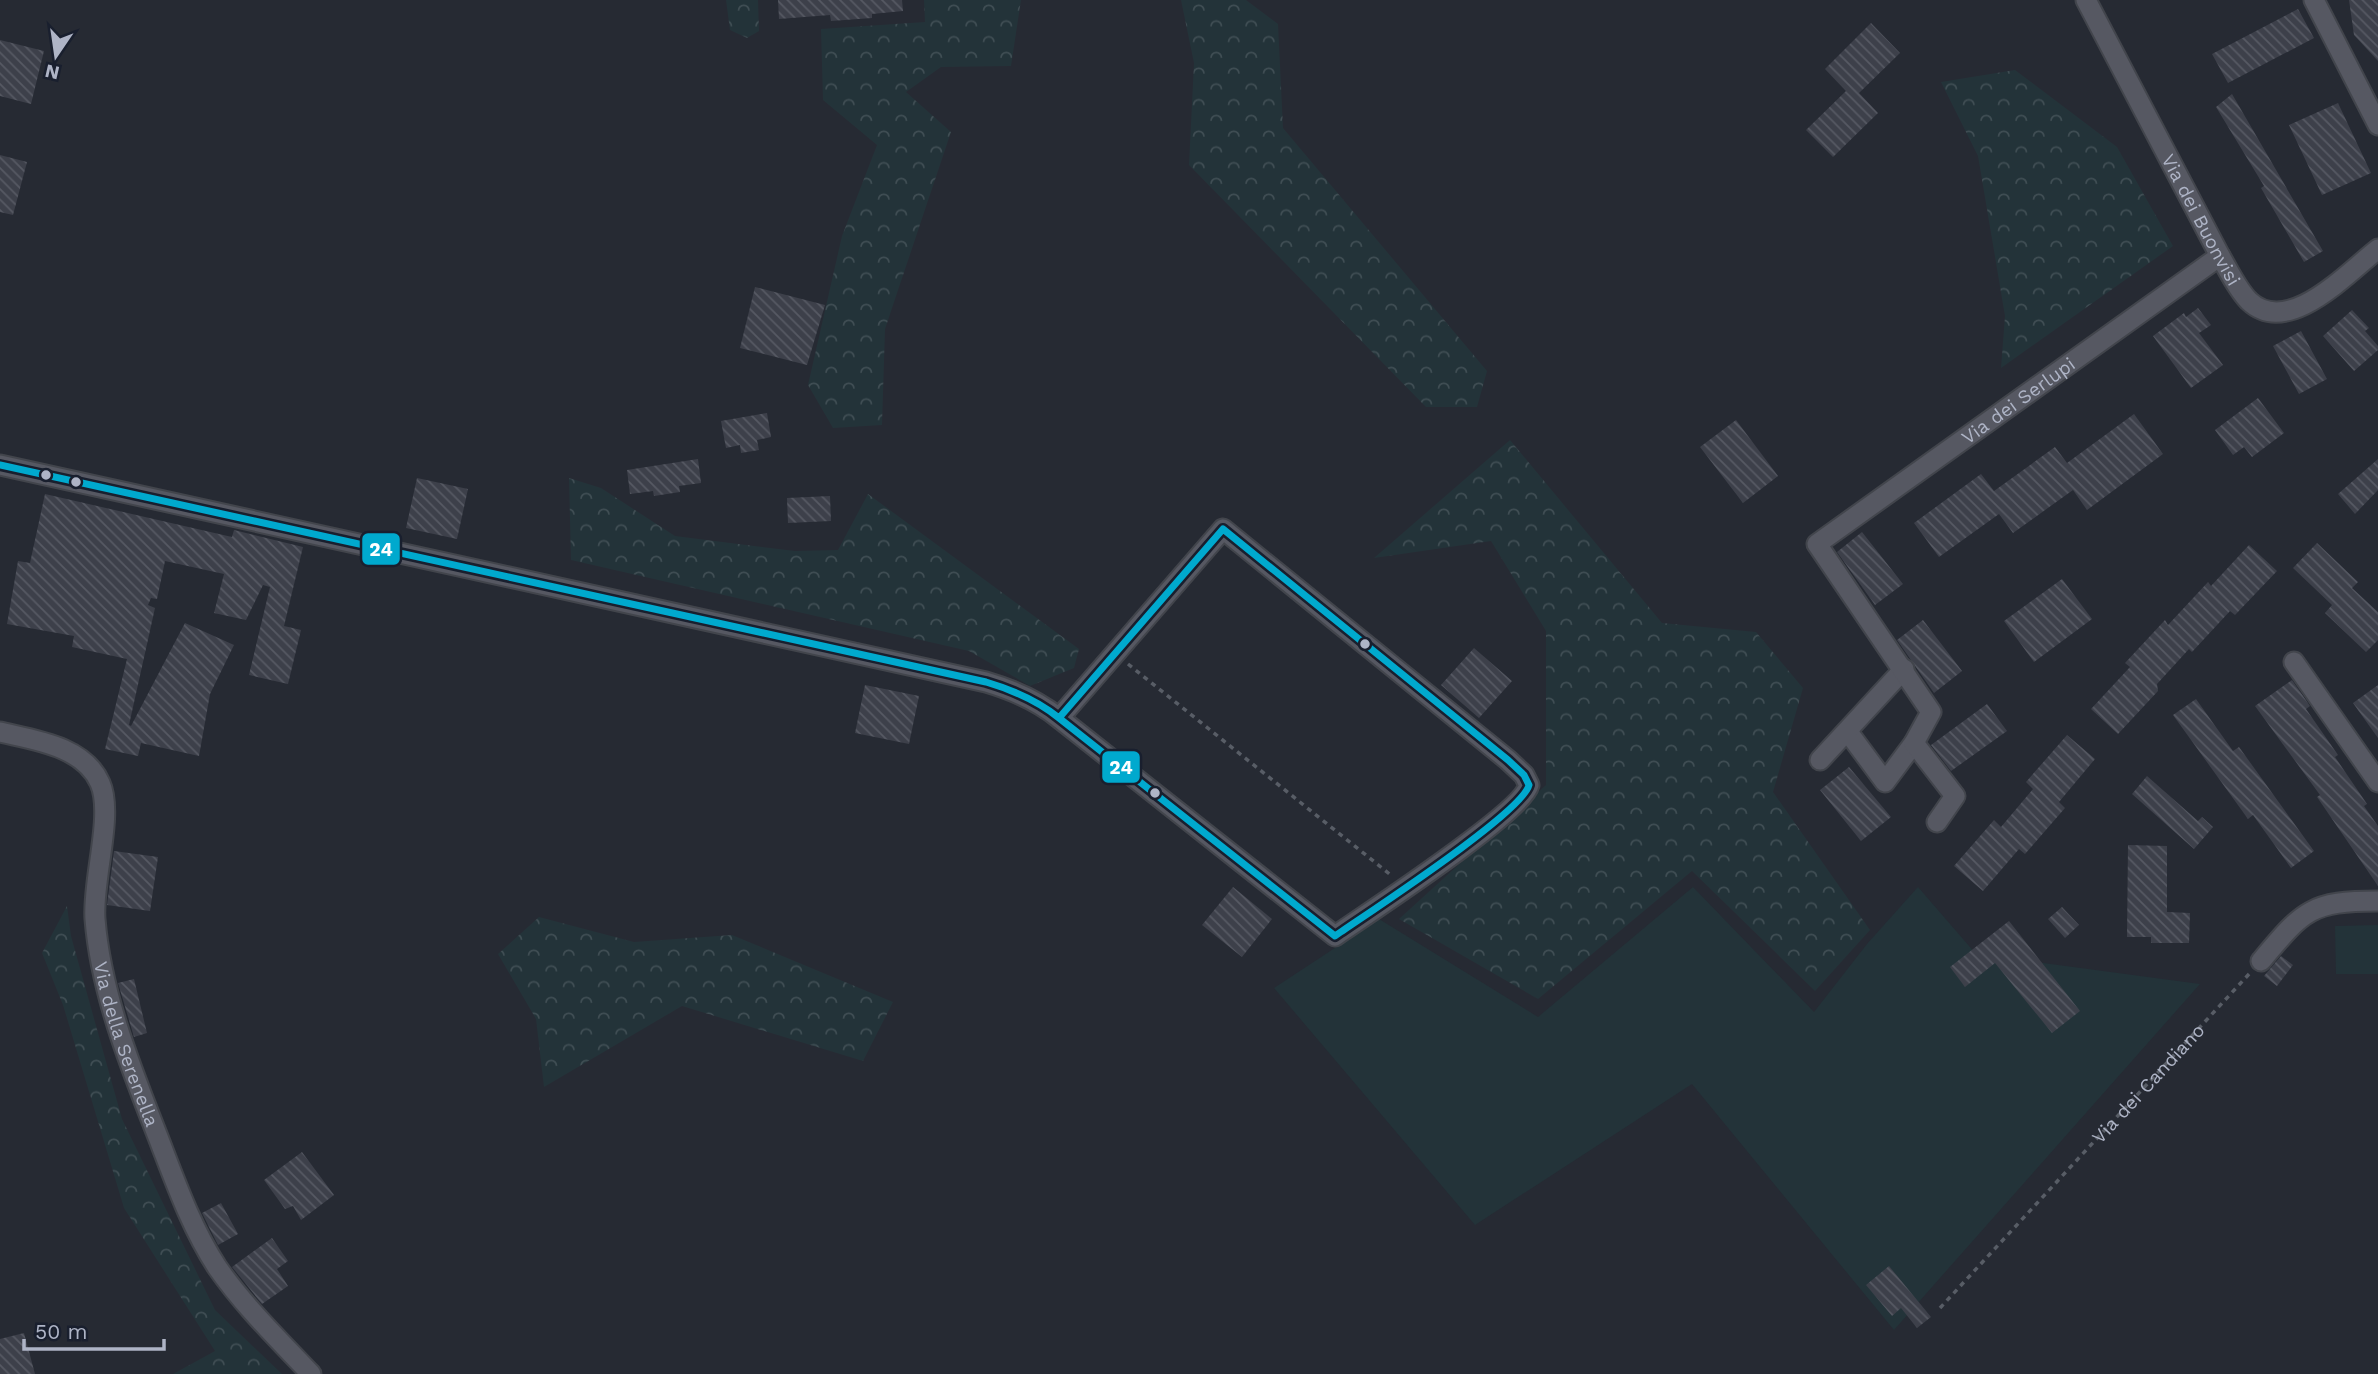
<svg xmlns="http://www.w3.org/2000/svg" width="2378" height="1374" viewBox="0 0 2378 1374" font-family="'Work Sans',sans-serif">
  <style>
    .forest { fill: url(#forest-crowns) }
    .garden { fill: #233339 }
    .building { fill: url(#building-back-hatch) }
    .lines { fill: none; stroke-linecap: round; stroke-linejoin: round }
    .minor-casing { stroke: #42454c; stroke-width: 23 }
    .path { stroke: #585d66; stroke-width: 3.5; stroke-dasharray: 5 5; stroke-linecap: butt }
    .minor { stroke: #565862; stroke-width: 19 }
    .bus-1-casing { stroke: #191f2e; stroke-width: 12 }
    .bus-1 { stroke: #00a9ce; stroke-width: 7 }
    .bus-dot { fill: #aeb4c6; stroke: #191f2e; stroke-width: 2.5 }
    .labels { text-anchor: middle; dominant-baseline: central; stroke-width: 7; stroke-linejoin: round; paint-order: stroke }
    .street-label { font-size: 19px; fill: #aeb4c6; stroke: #191f2e }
    .line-badge { stroke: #191f2e; stroke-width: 2.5 }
    .badge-label { font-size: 19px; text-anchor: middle; font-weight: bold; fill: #fff }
  </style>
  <defs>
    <pattern id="forest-crowns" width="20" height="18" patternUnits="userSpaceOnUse" patternTransform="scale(1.75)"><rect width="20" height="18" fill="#233339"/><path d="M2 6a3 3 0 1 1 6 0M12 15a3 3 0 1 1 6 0" fill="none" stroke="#404e54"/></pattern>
    <pattern id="building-back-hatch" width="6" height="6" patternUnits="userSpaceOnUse" patternTransform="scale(1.75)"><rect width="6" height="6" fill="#3d404a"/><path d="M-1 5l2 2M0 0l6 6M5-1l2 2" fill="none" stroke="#565963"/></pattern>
  </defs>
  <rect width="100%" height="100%" fill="#262a33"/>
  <path class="forest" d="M 726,0 L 758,0 L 759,31 L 747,38 L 730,30 Z
    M 924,0 L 1021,0 L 1011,66 L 941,67 L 906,92 L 951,132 L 885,329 L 882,425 L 833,428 L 808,385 L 842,236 L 877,145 L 823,100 L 821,29 L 925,22 Z
    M 1181,0 L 1246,0 L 1278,24 L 1283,128 L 1487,371 L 1477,407 L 1426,407 L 1189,165 L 1194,63 Z
    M 2015,70 L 2117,147 L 2173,246 L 2001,368 L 2005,316 L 1978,156 L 1941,82 Z
    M 1510,440 L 1662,623 L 1756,632 L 1803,688 L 1773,792 L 1870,930 L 1815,991 L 1692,871 L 1538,999 L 1399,919 L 1546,785 L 1546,631 L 1491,541 L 1374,558 Z
    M 569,478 L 601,488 L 675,536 L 795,551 L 838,550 L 868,494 L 1079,649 L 1074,668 L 1030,686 L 969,651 L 571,560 Z
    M 67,906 L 71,936 L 122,1119 L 215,1310 L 282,1374 L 173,1374 L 215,1351 L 124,1208 L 63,1005 L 42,953 Z
    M 539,917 L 634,942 L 732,935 L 893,1002 L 863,1061 L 682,1006 L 544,1087 L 536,1019 L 498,954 Z"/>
  <path class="garden" d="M 1693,887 L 1814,1012 L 1867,944 L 1918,887 L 1976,954 L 2200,984 L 1894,1330 L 1692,1084 L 1475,1225 L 1274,988 L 1379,919 L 1538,1017 Z
    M 2378,925 L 2378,974 L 2336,974 L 2335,926 Z"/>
  <path class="building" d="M 778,0 L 902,0 L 903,11 L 872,14 L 872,18 L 831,21 L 830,15 L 779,19 Z
    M 2349,0 L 2378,0 L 2378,61 L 2354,35 Z
    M 2298,9 L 2314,38 L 2228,83 L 2212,54 Z
    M 1871,23 L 1900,53 L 1859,93 L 1878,113 L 1833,157 L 1806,130 L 1846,91 L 1825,69 Z
    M 0,40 L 44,51 L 31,104 L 0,96 Z
    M 2232,94 L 2323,251 L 2304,262 L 2261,188 L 2264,186 L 2216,107 Z
    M 2338,103 L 2371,173 L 2322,195 L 2289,125 Z
    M 0,155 L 27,162 L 13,215 L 0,212 Z
    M 755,287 L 825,305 L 807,365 L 740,348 Z
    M 2198,308 L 2211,325 L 2199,333 L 2223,365 L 2191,388 L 2153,336 L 2184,313 L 2186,317 Z
    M 2352,310 L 2369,328 L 2365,331 L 2378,346 L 2378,350 L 2354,371 L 2323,336 Z
    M 2301,331 L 2327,379 L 2299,394 L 2273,346 Z
    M 2258,398 L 2284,433 L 2252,457 L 2244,447 L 2233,455 L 2215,430 Z
    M 767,413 L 771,437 L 757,440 L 759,450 L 741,453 L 740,445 L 726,448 L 721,421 Z
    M 2134,414 L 2163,454 L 2087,510 L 2073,490 L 2013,533 L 1999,514 L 1939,557 L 1914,523 L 1981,474 L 1994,491 L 2055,447 L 2067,463 Z
    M 1736,420 L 1778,476 L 1743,503 L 1700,447 Z
    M 698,459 L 701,483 L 679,486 L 680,492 L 654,496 L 653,491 L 630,494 L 627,470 Z
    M 2378,459 L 2378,490 L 2355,514 L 2338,494 Z
    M 417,478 L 468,489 L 457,539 L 406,528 Z
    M 45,494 L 232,537 L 234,530 L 303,547 L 284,626 L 301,630 L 288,684 L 249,675 L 270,587 L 263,585 L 246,620 L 214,613 L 224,574 L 165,561 L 157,599 L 151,598 L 148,605 L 155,608 L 129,725 L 131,726 L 185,623 L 234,645 L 210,694 L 199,756 L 141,743 L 138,756 L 105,749 L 127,659 L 72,647 L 74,636 L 7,624 L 18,561 L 30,563 Z
    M 830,496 L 831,521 L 788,523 L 787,498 Z
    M 1862,532 L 1903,584 L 1875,605 L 1837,552 Z
    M 2317,543 L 2358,582 L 2352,588 L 2378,612 L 2378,640 L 2366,652 L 2325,613 L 2332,605 L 2293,568 Z
    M 2249,545 L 2277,571 L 2235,615 L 2230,611 L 2192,652 L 2189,649 L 2157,684 L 2158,691 L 2118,734 L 2091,709 L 2130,667 L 2125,663 L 2165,620 L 2168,625 L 2208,582 L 2211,586 Z
    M 2062,579 L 2092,619 L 2034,662 L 2004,621 Z
    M 1923,620 L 1962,671 L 1934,693 L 1897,640 Z
    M 1474,648 L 1512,681 L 1479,718 L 1441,685 Z
    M 2292,680 L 2310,706 L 2306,709 L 2338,755 L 2335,757 L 2367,804 L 2364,806 L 2378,826 L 2378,886 L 2317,797 L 2320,795 L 2255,706 Z
    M 865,685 L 919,696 L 909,744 L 855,733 Z
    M 2378,685 L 2378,738 L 2353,703 Z
    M 2196,699 L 2233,751 L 2239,747 L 2314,851 L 2291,868 L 2253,815 L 2248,819 L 2173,715 Z
    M 1987,704 L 2007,731 L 1951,771 L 1931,745 Z
    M 2067,735 L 2095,759 L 2059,802 L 2065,808 L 2025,854 L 2019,849 L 1983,891 L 1954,866 L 1994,820 L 2001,827 L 2033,789 L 2026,782 Z
    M 1849,767 L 1891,817 L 1861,841 L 1820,790 Z
    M 2147,776 L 2198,821 L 2202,817 L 2213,827 L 2194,849 L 2132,794 Z
    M 2128,845 L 2167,846 L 2167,912 L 2190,913 L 2189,943 L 2151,943 L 2151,937 L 2127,937 Z
    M 114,851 L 158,857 L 150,911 L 107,905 Z
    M 1233,887 L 1272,919 L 1242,957 L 1202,925 Z
    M 2062,907 L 2079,925 L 2065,938 L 2048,919 Z
    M 2009,921 L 2080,1011 L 2052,1033 L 1995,963 L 1965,987 L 1950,967 Z
    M 2281,956 L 2293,965 L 2277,986 L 2264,976 Z
    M 134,979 L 147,1033 L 134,1037 L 118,983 Z
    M 302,1152 L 334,1195 L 301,1220 L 293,1206 L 285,1209 L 264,1180 Z
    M 221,1203 L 238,1234 L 218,1245 L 202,1213 Z
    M 272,1238 L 288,1261 L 277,1269 L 288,1286 L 262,1304 L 232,1267 Z
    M 1889,1266 L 1931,1317 L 1917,1328 L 1901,1308 L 1892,1316 L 1866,1285 Z
    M 24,1333 L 35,1374 L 0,1374 L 0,1339 Z"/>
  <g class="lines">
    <g class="minor-casing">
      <g id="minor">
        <path id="s2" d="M 2086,0 L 2220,256 C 2229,271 2237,289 2249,301 C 2288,338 2347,273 2378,249"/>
        <path d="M 2314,0 L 2378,125"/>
        <path d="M 0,465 L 986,682 C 1013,690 1037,700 1059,718 L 1335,936 C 1368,913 1522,813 1529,785 L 1524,775 L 1508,760 L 1223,529 L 1059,718"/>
        <path d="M 2294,662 L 2378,782"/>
        <path id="s3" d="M 0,732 C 34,740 84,746 100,783 C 114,814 92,881 95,919 C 101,994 131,1068 158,1137 C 175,1181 191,1227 217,1267 C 244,1306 279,1340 311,1374"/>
        <path d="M 1848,732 L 1885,782 L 1914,743"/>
        <path d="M 1820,760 L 1904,669"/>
        <path id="s4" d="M 1937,822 L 1955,796 L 1914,743 L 1931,712 L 1817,544 L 2220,256"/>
        <path d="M 2261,961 C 2303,911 2310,901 2378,901"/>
      </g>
    </g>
    <g class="path">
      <path d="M 1128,664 L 1392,876"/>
      <path id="s1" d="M 1940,1308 L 2250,973"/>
    </g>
    <use href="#minor" class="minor"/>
    <g class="bus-1-casing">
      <path id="bus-1" d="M 0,465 L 986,682 C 1013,690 1037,700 1059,718 L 1335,936 C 1368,913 1522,813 1529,785 L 1524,775 L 1508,760 L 1223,529 L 1059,718"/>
    </g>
    <use href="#bus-1" class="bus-1"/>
  </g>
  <g class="bus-dot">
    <circle cx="46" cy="475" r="6"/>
    <circle cx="76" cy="482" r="6"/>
    <circle cx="1365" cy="644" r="6"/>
    <circle cx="1155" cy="793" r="6"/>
  </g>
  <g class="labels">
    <g class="street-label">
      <text stroke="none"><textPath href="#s2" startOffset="248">Via dei Buonvisi</textPath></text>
      <text stroke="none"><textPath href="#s4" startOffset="584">Via dei Serlupi</textPath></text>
      <text stroke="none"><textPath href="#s3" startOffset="383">Via della Serenella</textPath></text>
      <text stroke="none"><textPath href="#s1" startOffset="306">Via dei Candiano</textPath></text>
    </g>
  </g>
  <g class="line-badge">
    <rect x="361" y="532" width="40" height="34" rx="7" fill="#00a9ce"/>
    <rect x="1101" y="750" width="40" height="34" rx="7" fill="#00a9ce"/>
  </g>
  <g class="badge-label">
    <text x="381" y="556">24</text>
    <text x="1121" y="774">24</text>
  </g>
  <g transform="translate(56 56) rotate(193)" stroke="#191f2e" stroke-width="5" paint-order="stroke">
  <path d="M0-5L12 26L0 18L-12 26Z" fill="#aeb4c6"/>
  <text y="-10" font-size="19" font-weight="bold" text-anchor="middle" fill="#aeb4c6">N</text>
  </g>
  <path d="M24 1339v10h140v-10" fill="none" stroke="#aeb4c6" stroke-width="3.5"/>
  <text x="35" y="1339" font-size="21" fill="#aeb4c6" stroke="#191f2e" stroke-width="5" paint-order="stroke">50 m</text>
</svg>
